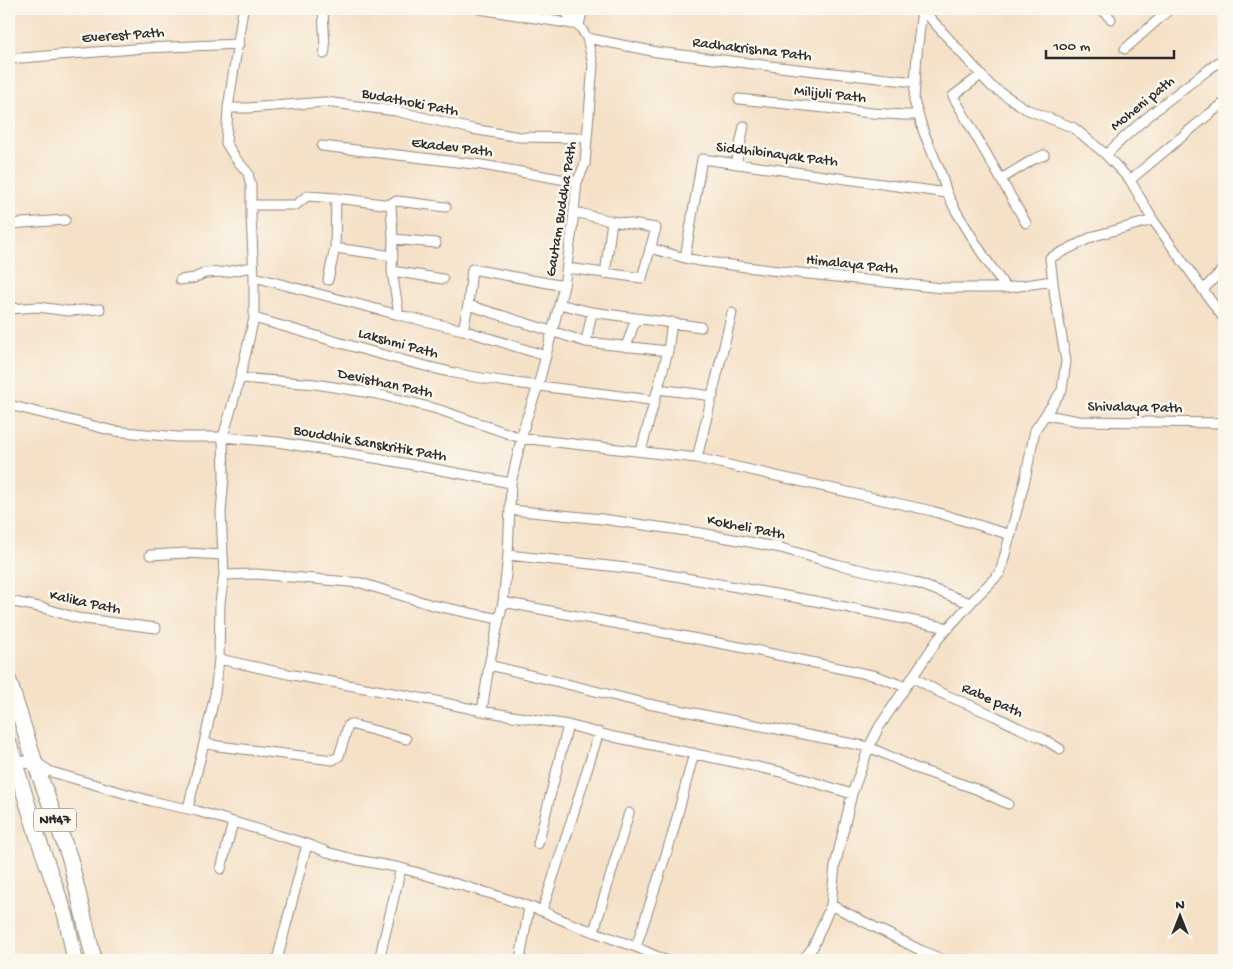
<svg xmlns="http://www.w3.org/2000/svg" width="1233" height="969" viewBox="0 0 1233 969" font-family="'Gochi Hand',sans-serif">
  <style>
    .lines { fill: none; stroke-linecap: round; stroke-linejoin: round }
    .minor-casing { stroke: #90867a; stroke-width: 11 }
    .tertiary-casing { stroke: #90867a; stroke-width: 13 }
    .trunk-casing { stroke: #90867a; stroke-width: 17 }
    .minor { stroke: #fff; stroke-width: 9 }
    .tertiary { stroke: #fff; stroke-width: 11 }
    .trunk { stroke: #fff; stroke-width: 15 }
    .labels { text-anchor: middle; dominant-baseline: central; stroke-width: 5; stroke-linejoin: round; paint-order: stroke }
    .shield { fill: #fbf7ec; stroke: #696865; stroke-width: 1 }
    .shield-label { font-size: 14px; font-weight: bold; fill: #2b2b2b }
    .street-label { font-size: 15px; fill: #2b2b2b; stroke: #fbf7ec }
  </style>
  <rect width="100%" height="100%" fill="#fbf7ec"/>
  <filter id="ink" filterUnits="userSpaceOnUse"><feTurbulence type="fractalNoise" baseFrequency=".02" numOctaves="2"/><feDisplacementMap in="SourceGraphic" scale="10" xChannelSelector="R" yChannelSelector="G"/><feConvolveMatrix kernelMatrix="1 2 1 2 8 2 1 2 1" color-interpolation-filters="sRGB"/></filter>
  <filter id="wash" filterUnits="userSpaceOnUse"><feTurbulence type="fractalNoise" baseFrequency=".0096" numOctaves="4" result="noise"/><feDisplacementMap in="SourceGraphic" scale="20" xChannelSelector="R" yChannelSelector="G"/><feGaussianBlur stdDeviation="1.12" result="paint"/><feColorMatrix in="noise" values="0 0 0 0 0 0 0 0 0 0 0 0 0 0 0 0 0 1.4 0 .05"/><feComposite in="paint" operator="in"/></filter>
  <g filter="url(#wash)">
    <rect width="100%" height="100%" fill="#f5e1c8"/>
  </g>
  <g filter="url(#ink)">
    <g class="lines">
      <g class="minor-casing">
        <path id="minor" d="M 323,9 L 325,49 L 324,54
          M 479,9 L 579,25
          M 562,9 L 579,25
          M 921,9 L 922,9 L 917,53 L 914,101 L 924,133 L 940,171 L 947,193 L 956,211 L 985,258 L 1006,288
          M 922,9 L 991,86 L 1026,109 L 1074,128 L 1103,152 L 1130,180 L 1153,220 L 1224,319
          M 1101,9 L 1111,19
          M 587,38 L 657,52 L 779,67 L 915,82
          M 1125,49 L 1170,9
          M 9,59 L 146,48 L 239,44
          M 981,75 L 953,96 L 1026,223
          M 739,99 L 872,113 L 903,115 L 918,115
          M 228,108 L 248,108 L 325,102 L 396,111 L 472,129 L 520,137 L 587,138
          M 322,146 L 482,165 L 577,182
          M 1106,155 C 1142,118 1183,89 1224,58
          M 736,164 L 744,126
          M 1001,179 L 1034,159 L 1044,155
          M 1130,180 L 1208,115 L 1224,103
          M 336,198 L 391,205 L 393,202 L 397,201 L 446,207
          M 251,205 L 296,205 L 307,196 L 336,198 L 335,248 L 328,280
          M 391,205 L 393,239 L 392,271 L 399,315
          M 9,224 L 65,220
          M 393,239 L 436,243
          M 335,248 L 393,256
          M 650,248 L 685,258 L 700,261 L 770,270 L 942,288 L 1006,288 L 1052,281
          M 685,258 L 702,159 L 947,193
          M 567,268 L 642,278 L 656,228 L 612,221 L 574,212
          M 392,271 L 443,279
          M 605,274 L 612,221
          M 254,277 L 399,315 L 463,330 L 546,356
          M 180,280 L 194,278 L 205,273 L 225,272 L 253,267
          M 1203,290 L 1224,268
          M 559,304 L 592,312 L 701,327
          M 468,305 L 586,342 L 668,351
          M 9,309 L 38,307 L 68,311 L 100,309
          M 254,318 C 322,337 390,359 459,374 C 524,387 590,390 655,401
          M 463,330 L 468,305 L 472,269 L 564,286
          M 586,342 L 592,312
          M 626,347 L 636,318
          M 240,378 L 315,384 L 377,394 L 437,409 L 521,438 L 697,458 L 932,511 L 1011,535
          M 658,389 L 713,396
          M 9,405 L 114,431 L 177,437 L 223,437 L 240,378 L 254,318 L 254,277 L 251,216 L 251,186 L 248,173 L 236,159 L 226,143 L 228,108 L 243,9
          M 1046,415 L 1079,421 L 1224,423
          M 641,451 L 668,351 L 672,322
          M 697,458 L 732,313
          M 511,510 L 602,519 L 701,533 L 781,548 L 836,564 L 914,582 L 970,603
          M 150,555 L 186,553 L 223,555
          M 508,555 L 636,569 L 820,602 L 949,628
          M 224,575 L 256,574 L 361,583 L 432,605 L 499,619
          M 9,601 L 44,608 L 77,618 L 156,628
          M 503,602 L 750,649 L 876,676 L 906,687
          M 219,659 L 288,674 L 431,700 L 482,711 L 568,725 L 614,737 L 781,772 L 852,794
          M 489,665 L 648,704 L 869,747 L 918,769 L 976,789 L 1008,804
          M 913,677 L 939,692 L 995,716 L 1019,728 L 1042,738 L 1060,749
          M 482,711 L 489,665 L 503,602 L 508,555 L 511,483 L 525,423 L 538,386 L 564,286 L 572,230 L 577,182 L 585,164 L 593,64 L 587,38 L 579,25 L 583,9
          M 204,743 L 218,746 L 333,760 L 339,756 L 348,726 L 350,724 L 406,739
          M 48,771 L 151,801 L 197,811 L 307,844 L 327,852 L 357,860 L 401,868 L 495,895 L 542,911 L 569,923 L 636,947 L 665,960
          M 188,808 L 204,743 L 215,694 L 219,659 L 220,603 L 224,575 L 221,513 L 224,476 L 223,437 L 277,442 L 381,459 L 511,483
          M 538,844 L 568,725
          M 221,869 L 233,822
          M 831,905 L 920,950 L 944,960
          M 542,911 C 562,852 580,792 599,732
          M 594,931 L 629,813
          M 636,947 L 672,836 L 694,753
          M 277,960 L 307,844
          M 379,960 L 401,868
          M 520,960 L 529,907
          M 803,960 L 813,947 L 831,905 L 835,866 L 852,794 L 869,747 L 879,727 L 938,639 L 978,595 L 1000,573 L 1025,480 L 1035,430 L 1062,390 L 1066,361 L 1055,298 L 1050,258 L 1094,236 L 1153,220"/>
      </g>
      <g class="tertiary-casing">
        <path id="tertiary" d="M 9,761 L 35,763 L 48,771"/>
      </g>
      <g class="trunk-casing">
        <path id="trunk" d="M 9,681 L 35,763 L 70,859 L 94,960
          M 9,744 L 39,841 L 66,917 L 75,960"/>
      </g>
      <use href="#minor" class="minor"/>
      <use href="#tertiary" class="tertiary"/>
      <use href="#trunk" class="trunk"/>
    </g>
  </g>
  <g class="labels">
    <rect class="shield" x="34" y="808.5" width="42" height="23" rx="4"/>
    <g class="shield-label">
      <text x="55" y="820">NH47</text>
    </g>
    <g class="street-label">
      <text transform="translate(123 36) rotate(-4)">Everest Path</text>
      <text transform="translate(752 50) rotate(7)">Radhakrishna Path</text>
      <text transform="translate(830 95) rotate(6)">Milijuli Path</text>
      <text transform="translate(410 103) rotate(11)">Budathoki Path</text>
      <text transform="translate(1143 104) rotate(-39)">Moheni path</text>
      <text transform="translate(452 148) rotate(7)">Ekadev Path</text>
      <text transform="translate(777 155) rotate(7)">Siddhibinayak Path</text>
      <text transform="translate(562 209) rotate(-81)">Gautam Buddha Path</text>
      <text transform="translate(852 265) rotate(6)">Himalaya Path</text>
      <text transform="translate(398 344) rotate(15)">Lakshmi Path</text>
      <text transform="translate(385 384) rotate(12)">Devisthan Path</text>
      <text transform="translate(1135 408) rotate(1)">Shivalaya Path</text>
      <text transform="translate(370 444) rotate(10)">Bouddhik Sanskritik Path</text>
      <text transform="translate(746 528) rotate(11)">Kokheli Path</text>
      <text transform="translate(85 603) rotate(12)">Kalika Path</text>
      <text transform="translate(992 701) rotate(24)">Rabe path</text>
    </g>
  </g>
  <rect width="1233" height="969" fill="none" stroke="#fbf7ec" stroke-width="30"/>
  <g transform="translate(1180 916)" stroke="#fbf7ec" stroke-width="4" paint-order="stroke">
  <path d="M0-4L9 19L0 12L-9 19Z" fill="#2b2b2b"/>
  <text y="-8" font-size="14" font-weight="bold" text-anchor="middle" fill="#2b2b2b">N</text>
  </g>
  <path d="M1046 50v8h128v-8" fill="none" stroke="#2b2b2b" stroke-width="2.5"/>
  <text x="1053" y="50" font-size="15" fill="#2b2b2b" stroke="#fbf7ec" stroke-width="4" paint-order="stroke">100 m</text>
</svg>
